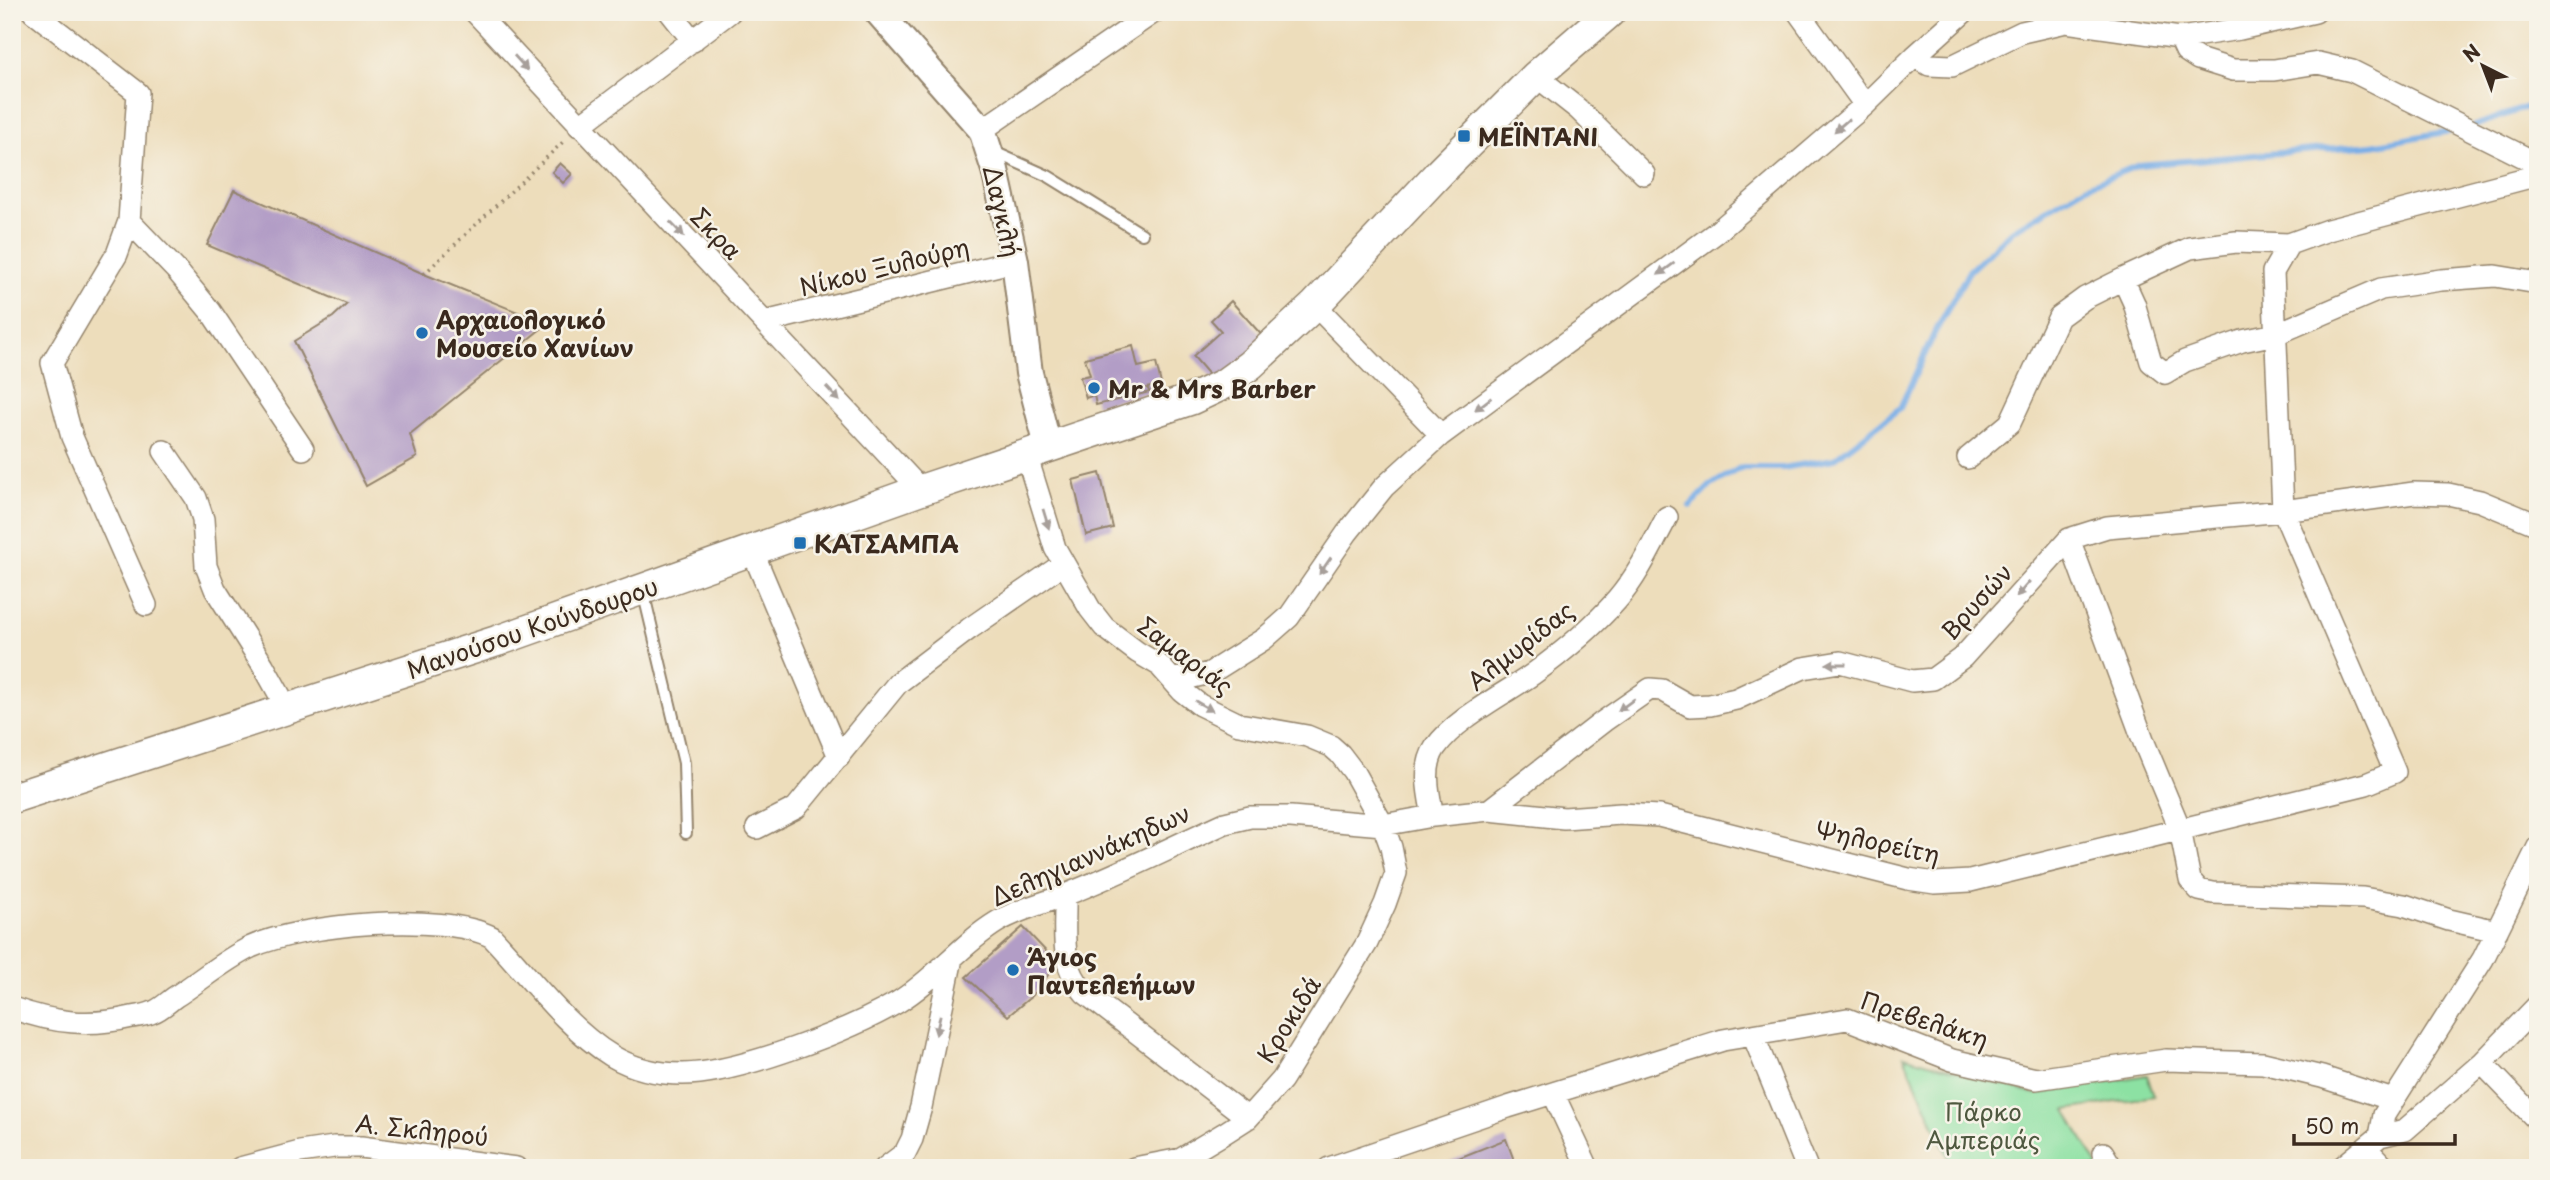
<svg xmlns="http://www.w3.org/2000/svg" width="2550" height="1180" viewBox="0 0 2550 1180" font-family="'Playpen Sans',sans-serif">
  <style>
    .green { fill: #8ce1a3; stroke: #648660; stroke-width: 2 }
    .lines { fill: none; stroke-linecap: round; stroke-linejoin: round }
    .stream { stroke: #79aee7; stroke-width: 6 }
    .building { fill: #b29dc6 }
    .service-casing { stroke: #94846c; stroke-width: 14 }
    .minor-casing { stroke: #94846c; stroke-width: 24 }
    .tertiary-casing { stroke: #94846c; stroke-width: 30 }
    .secondary-casing { stroke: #94846c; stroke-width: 33 }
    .path { stroke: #94846c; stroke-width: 3.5; stroke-dasharray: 2 5; stroke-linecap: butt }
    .service { stroke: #fff; stroke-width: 10 }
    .minor { stroke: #fff; stroke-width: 21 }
    .tertiary { stroke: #fff; stroke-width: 26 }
    .secondary { stroke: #fff; stroke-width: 30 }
    .oneway { fill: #a79f9a }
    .poi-dot { fill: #1f6fb2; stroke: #f7f3e8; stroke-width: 2.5 }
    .labels { text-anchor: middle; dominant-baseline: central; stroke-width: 5; stroke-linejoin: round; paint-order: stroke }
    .poi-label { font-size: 24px; font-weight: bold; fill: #3b2a1e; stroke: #f7f3e8; text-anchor: start }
    .street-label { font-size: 24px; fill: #3b2a1e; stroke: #f7f3e8 }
    .park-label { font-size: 24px; fill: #4f583f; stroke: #f7f3e8 }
  </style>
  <rect width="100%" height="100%" fill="#f7f3e8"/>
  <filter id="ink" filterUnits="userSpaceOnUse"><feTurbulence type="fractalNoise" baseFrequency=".0143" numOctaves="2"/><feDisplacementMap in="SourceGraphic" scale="14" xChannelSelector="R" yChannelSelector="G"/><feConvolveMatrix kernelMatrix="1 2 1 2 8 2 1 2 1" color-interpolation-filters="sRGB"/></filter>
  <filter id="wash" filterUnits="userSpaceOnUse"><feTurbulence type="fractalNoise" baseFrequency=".00686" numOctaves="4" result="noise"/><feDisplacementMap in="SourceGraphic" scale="28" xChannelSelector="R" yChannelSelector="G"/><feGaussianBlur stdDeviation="1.57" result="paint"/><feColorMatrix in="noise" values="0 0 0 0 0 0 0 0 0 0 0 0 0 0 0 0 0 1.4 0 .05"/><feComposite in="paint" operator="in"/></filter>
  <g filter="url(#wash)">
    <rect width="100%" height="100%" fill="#edddbb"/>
    <path class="green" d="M 1904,1056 L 2036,1094 L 2147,1075 L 2154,1096 L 2066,1110 L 2099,1168 L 1953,1168 Z"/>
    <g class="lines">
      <path class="stream" d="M 2474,126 L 2538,103
        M 1690,506 L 1710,486 L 1740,468 L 1783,468 L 1834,459 L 1900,408 L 1934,334 L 1969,271 L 2013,230 L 2087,186 L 2139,165 L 2372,145 L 2456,130"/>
    </g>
    <g id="blocks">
      <path class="building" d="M 560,163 L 572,174 L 563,183 L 552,172 Z
        M 234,190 L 424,274 L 547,324 L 410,434 L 417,457 L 366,486 L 294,341 L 333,317 L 347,304 L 207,245 Z
        M 1231,301 L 1267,341 L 1218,385 L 1193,356 L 1221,331 L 1211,320 Z
        M 1133,346 L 1138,367 L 1156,363 L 1161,384 L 1147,388 L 1150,392 L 1096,405 L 1094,395 L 1086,398 L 1080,377 L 1090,375 L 1085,358 Z
        M 1100,473 L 1113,528 L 1086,535 L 1073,480 Z
        M 1023,927 L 1057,963 L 1033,995 L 1008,1016 L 966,977 Z
        M 1506,1139 L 1515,1163 L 1503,1168 L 1454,1168 L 1451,1161 Z"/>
    </g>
  </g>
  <g filter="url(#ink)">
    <use href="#blocks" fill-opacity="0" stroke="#94846c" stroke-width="2"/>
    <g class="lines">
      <g class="service-casing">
        <path id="service" d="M 994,152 L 1048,176 L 1142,234
          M 643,591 L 684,763 L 686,833"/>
      </g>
      <g class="minor-casing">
        <path id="minor" d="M 33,12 L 138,93 L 129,221 L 117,254 L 52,363 L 72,437 L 146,605
          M 475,12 L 921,490
          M 670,12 L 693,41
          M 1798,12 L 1865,105
          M 2180,38 L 2186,51 L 2198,59 L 2233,70 L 2274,70 L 2318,63 L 2352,71 L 2538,164
          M 1915,56 L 1929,65 L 1952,66 L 2022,32 L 2066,22 L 2180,38 L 2240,29 L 2315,12
          M 1536,76 L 1578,109 L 1644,174
          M 579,126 L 730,12
          M 982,130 L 1154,12
          M 129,221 L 178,272 L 211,312 L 303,449
          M 2123,279 L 2134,303 L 2151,362 L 2165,373 L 2185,361 L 2242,341 L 2276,334 L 2381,289 L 2441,280 L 2495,276 L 2538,283
          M 1315,305 L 1441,435
          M 765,322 L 1015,261
          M 164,451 L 196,498 L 203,519 L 206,566 L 215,589 L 263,665 L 288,710
          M 1026,454 L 1055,548 L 1090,609 L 1104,627 L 1137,652 L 1159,665 L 1182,691 L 1200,705 L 1239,724 L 1307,736 L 1331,746 L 1340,754 L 1353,771 L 1383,825 L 1391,847 L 1396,873 L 1385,904 L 1367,943 L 1282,1080 L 1248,1118 L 1223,1134 L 1181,1159 L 1134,1168
          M 1968,458 L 2010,423 L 2059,317 L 2085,298 L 2123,279 L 2190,248 L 2236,242 L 2289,244 L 2328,230 L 2538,175
          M 2069,539 L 2145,745 L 2180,829 L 2190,880 L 2199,890 L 2213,893 L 2363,898 L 2404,905 L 2449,920 L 2497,931
          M 752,550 L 839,757
          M 1172,679 L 1193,677 L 1210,673 L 1264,639 L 1289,617 L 1347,533 L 1384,487 L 1441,435 L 1717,232 L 1865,105 L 1915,56 L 1964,12
          M 1489,810 L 1604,721 L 1650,689 L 1662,690 L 1690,706 L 1710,705 L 1736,699 L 1803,668 L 1840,662 L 1912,681 L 1933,679 L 1963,657 L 2069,539 L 2107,527 L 2283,511 L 2414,493 L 2448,494 L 2480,501 L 2538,525
          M 1433,816 C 1429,795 1422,768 1435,748 C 1456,718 1503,695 1533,674 C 1562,653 1593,627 1617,600 C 1638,576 1652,545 1667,517
          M 757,828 L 796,808 L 898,683 L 969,629 L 1063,564
          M 1065,895 C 1066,933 1058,963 1085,993 L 1248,1118
          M 12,1008 C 54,1023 89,1027 132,1017 C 139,1016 147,1015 153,1012 C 161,1009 168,1002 175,997 C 200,981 224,960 251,947 C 302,924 442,911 492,937 C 530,977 565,1027 612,1056 C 634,1069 658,1074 683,1074 C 737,1074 851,1030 898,1002 C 934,980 961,944 997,922 C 1019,909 1042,904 1065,895 C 1119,874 1172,847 1225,823 L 1250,817 L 1291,817 L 1383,825 L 1433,816 L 1489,810 L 1564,818 L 1621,814 L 1659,816 L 1908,879 L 1935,883 L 1970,881 L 2366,784 L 2395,772 L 2283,511 L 2273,272 L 2289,244
          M 1753,1035 L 1807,1168
          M 2482,1063 L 2538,1121
          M 1553,1093 L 1588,1168
          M 2380,1136 L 2384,1115 L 2483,959 L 2538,847
          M 2366,1148 L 2385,1168
          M 2103,1153 L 2112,1168
          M 240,1168 L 300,1152 L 334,1147 L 361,1147 L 516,1168
          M 885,1168 L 905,1153 L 912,1139 L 921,1107 L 952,958
          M 1329,1168 L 1508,1107 L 1723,1040 L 1847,1019 L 1952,1060 L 2036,1079 L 2166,1060 L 2263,1063 L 2322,1077 L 2393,1100
          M 2341,1168 L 2380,1136 L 2405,1130 L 2482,1063 L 2538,1005"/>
      </g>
      <g class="tertiary-casing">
        <path id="tertiary" d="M 878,12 L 982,130 L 995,170 L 1015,261 L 1029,373 L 1048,446"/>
      </g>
      <g class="secondary-casing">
        <path id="secondary" d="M 12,798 L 497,641 L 921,490 L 1192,399 L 1224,384 L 1250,365 L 1315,305 L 1440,172 L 1536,76 L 1610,12"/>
      </g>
      <path class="path" d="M 424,274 L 565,140"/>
      <use href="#service" class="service"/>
      <use href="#minor" class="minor"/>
      <use href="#tertiary" class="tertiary"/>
      <use href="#secondary" class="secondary"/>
    </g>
    <defs><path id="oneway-solid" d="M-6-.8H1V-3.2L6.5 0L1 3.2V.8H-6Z" transform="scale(1.75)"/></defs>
    <g class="oneway">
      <use href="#oneway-solid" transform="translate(521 63) rotate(48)"/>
      <use href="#oneway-solid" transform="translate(1842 125) rotate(139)"/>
      <use href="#oneway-solid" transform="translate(677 229) rotate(46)"/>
      <use href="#oneway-solid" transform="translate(1666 269) rotate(144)"/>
      <use href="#oneway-solid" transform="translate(833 394) rotate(47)"/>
      <use href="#oneway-solid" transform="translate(1483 404) rotate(143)"/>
      <use href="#oneway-solid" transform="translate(1046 519) rotate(73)"/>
      <use href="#oneway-solid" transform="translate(1325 566) rotate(125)"/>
      <use href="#oneway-solid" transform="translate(2023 589) rotate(131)"/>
      <use href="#oneway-solid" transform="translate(1836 664) rotate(-180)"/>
      <use href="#oneway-solid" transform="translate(1626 705) rotate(144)"/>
      <use href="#oneway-solid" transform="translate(1204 706) rotate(30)"/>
      <use href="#oneway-solid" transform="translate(938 1025) rotate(102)"/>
    </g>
  </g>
  <g class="poi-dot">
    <rect x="1457" y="129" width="14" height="14" rx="3.5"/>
    <circle cx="422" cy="333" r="7"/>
    <circle cx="1094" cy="388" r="7"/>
    <rect x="793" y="536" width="14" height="14" rx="3.5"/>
    <circle cx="1013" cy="970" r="7"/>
  </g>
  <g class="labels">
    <g class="poi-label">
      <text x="1478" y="136">ΜΕΪΝΤΑΝΙ</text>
      <text x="436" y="319">Αρχαιολογικό<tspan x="436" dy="28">Μουσείο Χανίων</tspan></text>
      <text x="1108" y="388">Mr &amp; Mrs Barber</text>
      <text x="814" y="543">ΚΑΤΣΑΜΠΑ</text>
      <text x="1027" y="956">Άγιος<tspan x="1027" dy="28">Παντελεήμων</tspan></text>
    </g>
    <g class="street-label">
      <text transform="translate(1003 211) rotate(77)">Δαγκλή</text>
      <text transform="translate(717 233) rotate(46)">Σκρα</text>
      <text transform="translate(884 266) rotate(-14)">Νίκου Ξυλούρη</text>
      <text transform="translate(1976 601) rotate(-48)">Βρυσών</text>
      <text transform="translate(532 627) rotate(-19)">Μανούσου Κούνδουρου</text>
      <text transform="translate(1520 645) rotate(-38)">Αλμυρίδας</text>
      <text transform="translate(1186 655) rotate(37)">Σαμαριάς</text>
      <text transform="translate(1878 841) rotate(12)">Ψηλορείτη</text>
      <text transform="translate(1090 854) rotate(-24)">Δεληγιαννάκηδων</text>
      <text transform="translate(1288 1019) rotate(-58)">Κροκιδά</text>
      <text transform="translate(1925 1019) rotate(18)">Πρεβελάκη</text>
      <text transform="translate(422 1129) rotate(6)">Α. Σκληρού</text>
    </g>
    <g class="park-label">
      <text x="1983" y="1111">Πάρκο<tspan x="1983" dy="28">Αμπεριάς</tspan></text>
    </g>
  </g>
  <rect width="2550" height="1180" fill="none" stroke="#f7f3e8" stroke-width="42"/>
  <g transform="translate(2483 66) rotate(318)" stroke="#f7f3e8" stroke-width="5" paint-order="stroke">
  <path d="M0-5L12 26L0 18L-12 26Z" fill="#3b2a1e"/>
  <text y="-10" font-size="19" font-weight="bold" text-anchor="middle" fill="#3b2a1e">N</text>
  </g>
  <path d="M2294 1134v10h161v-10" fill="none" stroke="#3b2a1e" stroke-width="3.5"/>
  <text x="2305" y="1134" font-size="21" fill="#3b2a1e" stroke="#f7f3e8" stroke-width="5" paint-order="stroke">50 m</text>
</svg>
